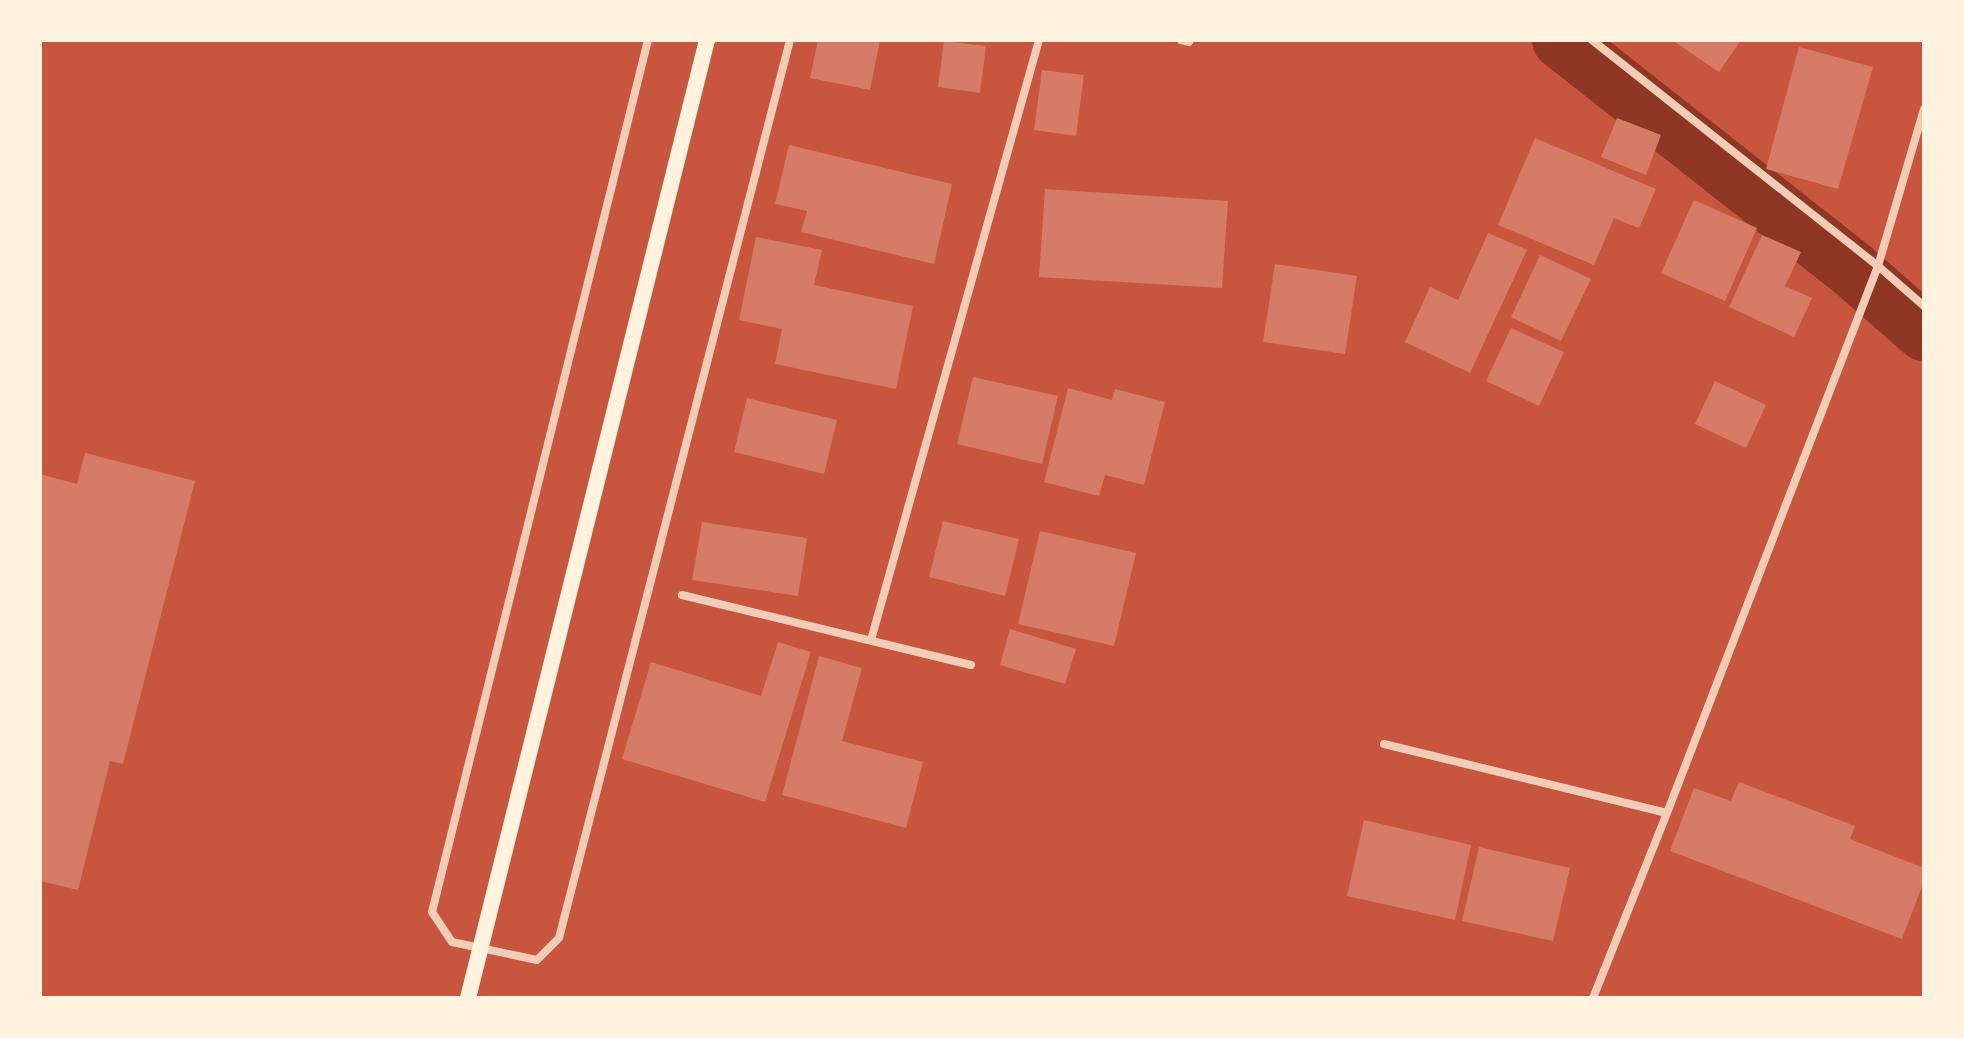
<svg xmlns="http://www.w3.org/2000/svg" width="1964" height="1038" viewBox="0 0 1964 1038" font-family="'Source Sans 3',sans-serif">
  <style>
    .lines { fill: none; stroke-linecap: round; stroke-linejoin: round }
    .canal { stroke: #8f3625; stroke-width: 58 }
    .building { fill: #d67c66 }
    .minor { stroke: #f1ccb7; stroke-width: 8 }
    .secondary { stroke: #fff3e0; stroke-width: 16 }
  </style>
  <rect width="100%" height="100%" fill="#c8553d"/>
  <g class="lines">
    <path class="canal" d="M 1561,40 L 1852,269 L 1924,332"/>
  </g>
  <path class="building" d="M 818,40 L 880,40 L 870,90 L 810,78 Z
    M 1672,40 L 1741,40 L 1719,72 Z
    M 944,41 L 986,46 L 980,93 L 938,87 Z
    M 1799,47 L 1873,67 L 1838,189 L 1766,169 Z
    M 1042,70 L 1084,75 L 1076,136 L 1034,130 Z
    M 1617,118 L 1661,135 L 1646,175 L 1601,157 Z
    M 1535,138 L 1656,189 L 1639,228 L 1614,218 L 1594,265 L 1498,225 Z
    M 789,145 L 952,184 L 934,264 L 801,232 L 807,211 L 775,204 Z
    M 1045,189 L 1228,201 L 1222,288 L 1039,277 Z
    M 1694,200 L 1757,228 L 1725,301 L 1661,273 Z
    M 1488,233 L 1527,250 L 1470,373 L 1405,342 L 1430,287 L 1458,300 Z
    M 1762,235 L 1801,252 L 1785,286 L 1812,298 L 1794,337 L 1729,307 Z
    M 756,237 L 822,250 L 814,285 L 913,306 L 896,389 L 775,364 L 782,329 L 739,320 Z
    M 1540,255 L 1591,279 L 1561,341 L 1511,317 Z
    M 1275,264 L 1357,276 L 1345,354 L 1263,342 Z
    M 1511,328 L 1564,352 L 1539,406 L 1486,381 Z
    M 973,377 L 1058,396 L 1042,464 L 957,444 Z
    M 1715,381 L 1766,405 L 1746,448 L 1695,424 Z
    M 1068,388 L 1112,400 L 1115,389 L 1165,402 L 1144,485 L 1105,475 L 1099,496 L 1044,482 Z
    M 747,398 L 837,420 L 824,474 L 734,452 Z
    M 85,453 L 195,481 L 123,764 L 110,761 L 78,890 L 40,881 L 40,474 L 77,484 Z
    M 943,521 L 1019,539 L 1005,596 L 929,577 Z
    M 702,522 L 807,538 L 798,596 L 692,580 Z
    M 1040,531 L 1136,553 L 1114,646 L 1018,624 Z
    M 1010,629 L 1076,649 L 1065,684 L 1000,665 Z
    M 778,642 L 811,652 L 765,802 L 622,759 L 651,662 L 761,696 Z
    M 819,656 L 862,668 L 842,741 L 923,762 L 906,828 L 782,795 Z
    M 1739,782 L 1855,826 L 1850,839 L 1924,868 L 1924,881 L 1902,939 L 1670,851 L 1694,788 L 1731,801 Z
    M 1364,820 L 1471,845 L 1455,920 L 1347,896 Z
    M 1479,847 L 1570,868 L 1553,941 L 1462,921 Z"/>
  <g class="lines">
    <path class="minor" d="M 648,40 L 432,912 L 452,942 L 537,960 L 559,938 L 790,40
      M 1181,40 L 1189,42 L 1190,40
      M 1592,40 L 1878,266 L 1924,306
      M 682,595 L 971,665
      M 871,640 L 1039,40
      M 1384,744 L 1667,813
      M 1593,998 L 1667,813 L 1878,266 L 1924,109"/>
    <path class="secondary" d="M 468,998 L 707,40"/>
  </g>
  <rect width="1964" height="1038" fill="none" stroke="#fff3e0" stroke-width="84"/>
</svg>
